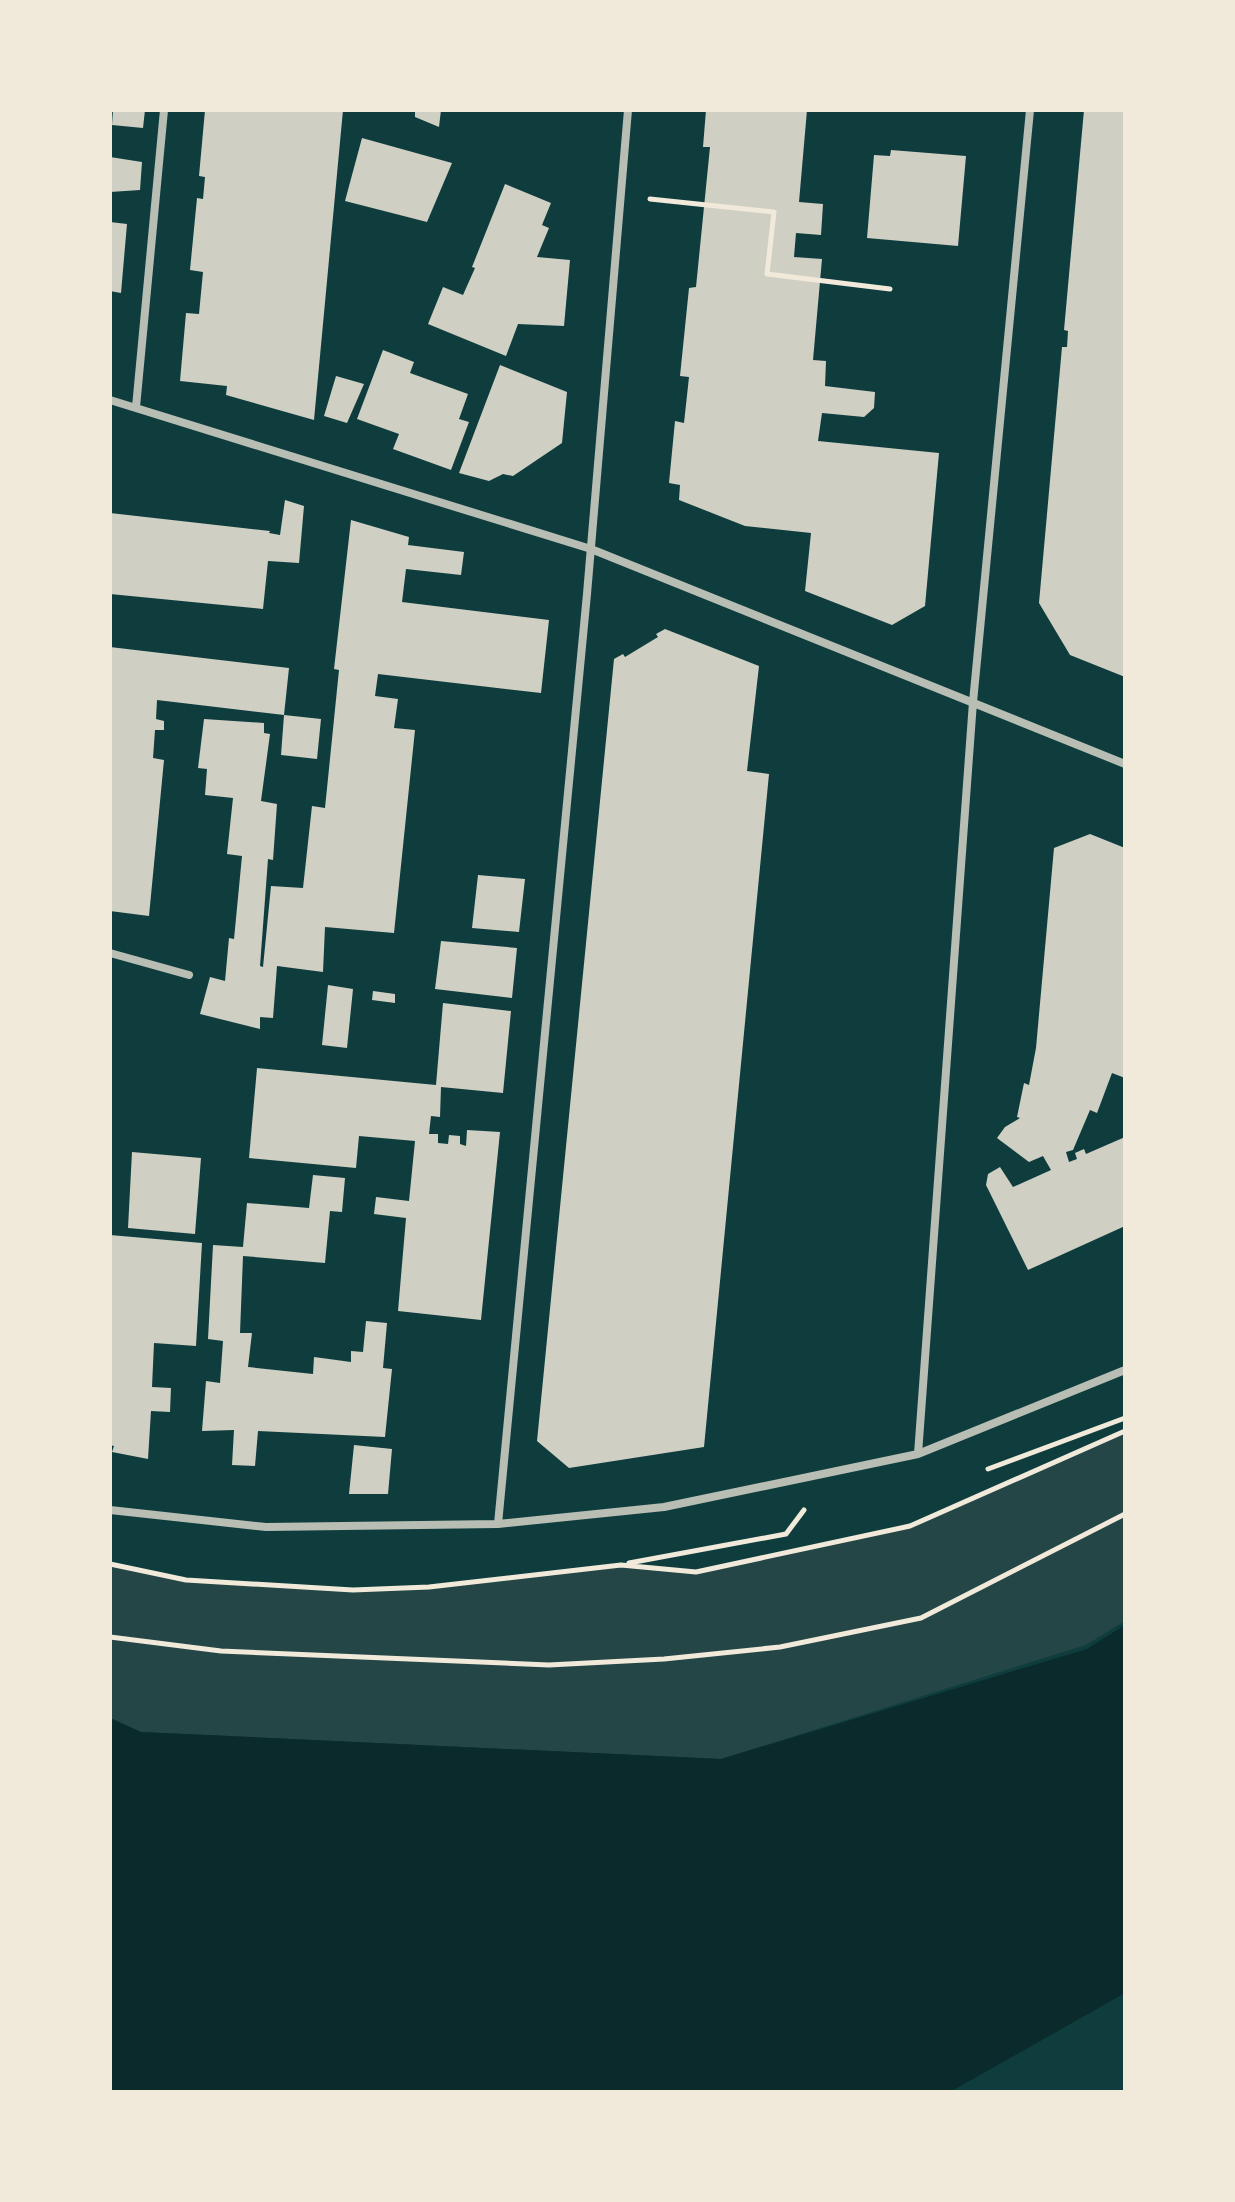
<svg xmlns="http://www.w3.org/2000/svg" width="1235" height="2202" viewBox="0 0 1235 2202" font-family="Karla,sans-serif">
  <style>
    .green { fill: #244646 }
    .water { fill: #0a2a2b }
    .building { fill: #cfcfc3 }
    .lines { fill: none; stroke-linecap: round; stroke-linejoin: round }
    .path { stroke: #f1e9da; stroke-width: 5 }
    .minor { stroke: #b8beb3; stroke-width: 8 }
  </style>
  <rect width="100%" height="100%" fill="#0f3d3e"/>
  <path class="green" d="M 1125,1430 L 1125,1621 L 1086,1645 L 721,1759 L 141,1732 L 110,1718 L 110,1564 L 186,1580 L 352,1590 L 429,1587 L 621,1565 L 696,1572 L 910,1526 Z"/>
  <path class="water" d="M 1125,1625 L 1125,1993 L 950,2092 L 110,2092 L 110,1718 L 141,1732 L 721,1759 L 1087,1649 Z"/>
  <path class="building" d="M 113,110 L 145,110 L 143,128 L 112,125 Z
    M 205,110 L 343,110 L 314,420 L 226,395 L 227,386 L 180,381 L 186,313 L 199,314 L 203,272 L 190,270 L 197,198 L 203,199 L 205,177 L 199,176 Z
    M 415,110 L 441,110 L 439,127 L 415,117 Z
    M 706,110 L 807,110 L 799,202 L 823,204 L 821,235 L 796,233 L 794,257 L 822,259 L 813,360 L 826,361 L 825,386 L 875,392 L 874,408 L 864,417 L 822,413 L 818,441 L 939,453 L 925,606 L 892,625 L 805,591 L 811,533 L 745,526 L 679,500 L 680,485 L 669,483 L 675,421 L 684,423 L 689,377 L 680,376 L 689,288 L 696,287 L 710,147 L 703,147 Z
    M 1084,110 L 1125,110 L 1125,677 L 1070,655 L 1039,603 L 1062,347 L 1067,347 L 1068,331 L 1064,330 Z
    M 362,138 L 452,163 L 427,222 L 345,201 Z
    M 891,150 L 966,156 L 958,246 L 867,238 L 874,155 L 890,156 Z
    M 110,157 L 142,162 L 140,190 L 110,192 Z
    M 505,184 L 551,203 L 542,225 L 549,228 L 537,257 L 570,260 L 564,326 L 518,324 L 506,356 L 428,324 L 443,287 L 463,295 L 475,268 L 472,267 Z
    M 110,222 L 127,224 L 121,293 L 110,291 Z
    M 383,350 L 414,362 L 410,373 L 468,394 L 459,419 L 469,422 L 451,470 L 393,449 L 399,434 L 357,419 Z
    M 500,365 L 567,392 L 562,443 L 513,476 L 503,474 L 489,481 L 459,473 Z
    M 336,376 L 364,384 L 347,423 L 324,416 Z
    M 285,500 L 304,506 L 299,563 L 268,561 L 263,609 L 110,594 L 110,513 L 270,531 L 269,533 L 280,535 Z
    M 351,520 L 409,537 L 408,545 L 464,552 L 461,575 L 406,569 L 402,602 L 549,620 L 541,693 L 378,674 L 375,696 L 398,699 L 394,728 L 415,730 L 394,933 L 325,927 L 323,972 L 277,966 L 273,1018 L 260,1017 L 260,1029 L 200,1014 L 210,977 L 225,981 L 229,938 L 234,939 L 242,856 L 227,854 L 233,798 L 205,795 L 207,769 L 198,768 L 204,719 L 264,723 L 264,733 L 270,734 L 261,801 L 277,804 L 273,860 L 268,859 L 260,966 L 263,967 L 271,886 L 303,888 L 312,806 L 325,808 L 339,670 L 334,669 Z
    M 665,629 L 759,666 L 747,771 L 769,774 L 704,1447 L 569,1468 L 537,1441 L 614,659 L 623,654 L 625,657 L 658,637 L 656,634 Z
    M 110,647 L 289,668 L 284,715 L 321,719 L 317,759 L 281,755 L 284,715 L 157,700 L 156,719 L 164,721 L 164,730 L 155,730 L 153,758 L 164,760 L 149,916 L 110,911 Z
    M 1090,834 L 1125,848 L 1125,1078 L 1112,1073 L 1097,1113 L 1090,1110 L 1073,1150 L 1066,1152 L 1069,1162 L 1077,1159 L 1075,1153 L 1084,1149 L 1086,1154 L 1125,1137 L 1125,1226 L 1028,1270 L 986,1185 L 988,1174 L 1000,1167 L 1013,1187 L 1051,1170 L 1043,1156 L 1029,1162 L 997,1138 L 1005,1127 L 1020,1118 L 1017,1117 L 1024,1083 L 1029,1085 L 1036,1048 L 1054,848 Z
    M 478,875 L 525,879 L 519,932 L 472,928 Z
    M 441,941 L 517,948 L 512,998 L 435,989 Z
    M 328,985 L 353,989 L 347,1048 L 322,1045 Z
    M 373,991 L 395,994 L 395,1003 L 372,1000 Z
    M 443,1003 L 511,1011 L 503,1093 L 441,1087 L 440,1117 L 431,1116 L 429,1134 L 438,1134 L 438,1143 L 448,1144 L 449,1135 L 460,1136 L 460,1144 L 466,1146 L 467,1130 L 500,1132 L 481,1320 L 398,1311 L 406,1218 L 374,1214 L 376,1197 L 409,1201 L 415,1141 L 359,1136 L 356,1168 L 249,1158 L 257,1068 L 436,1085 Z
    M 132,1152 L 201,1158 L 195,1234 L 128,1228 Z
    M 313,1175 L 345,1178 L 342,1212 L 330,1211 L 325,1263 L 243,1256 L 240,1333 L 252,1333 L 248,1367 L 313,1374 L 314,1357 L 351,1362 L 351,1351 L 363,1352 L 366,1321 L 387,1323 L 383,1368 L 392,1369 L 385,1437 L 258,1431 L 255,1466 L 232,1465 L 234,1430 L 202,1431 L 206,1381 L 220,1383 L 223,1341 L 208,1339 L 213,1245 L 243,1247 L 247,1203 L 309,1208 Z
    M 110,1235 L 202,1243 L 196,1346 L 154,1343 L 152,1387 L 171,1388 L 170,1412 L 151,1411 L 148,1459 L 112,1452 L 114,1446 L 110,1445 Z
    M 354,1445 L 392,1449 L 388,1494 L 349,1494 Z"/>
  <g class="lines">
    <path class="path" d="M 650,199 L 774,212 L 767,274 L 890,289
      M 988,1469 L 1125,1418
      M 629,1563 L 786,1534 L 804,1510
      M 110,1564 L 186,1580 L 353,1590 L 429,1587 L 621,1565 L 696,1572 L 910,1526 L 1125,1431
      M 110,1637 L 221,1651 L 549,1665 L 664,1659 L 780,1647 L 921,1618 L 1125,1514"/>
    <path class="minor" d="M 110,400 L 591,549 L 1125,764
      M 136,407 L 164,110
      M 110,953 L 189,975
      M 918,1454 L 973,702 L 1030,110
      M 110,1510 L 266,1527 L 498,1524 L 664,1507 L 918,1454 L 1125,1370
      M 498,1524 L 587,594 L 628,110"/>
  </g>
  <rect width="1235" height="2202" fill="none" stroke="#f1e9da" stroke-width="224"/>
</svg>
